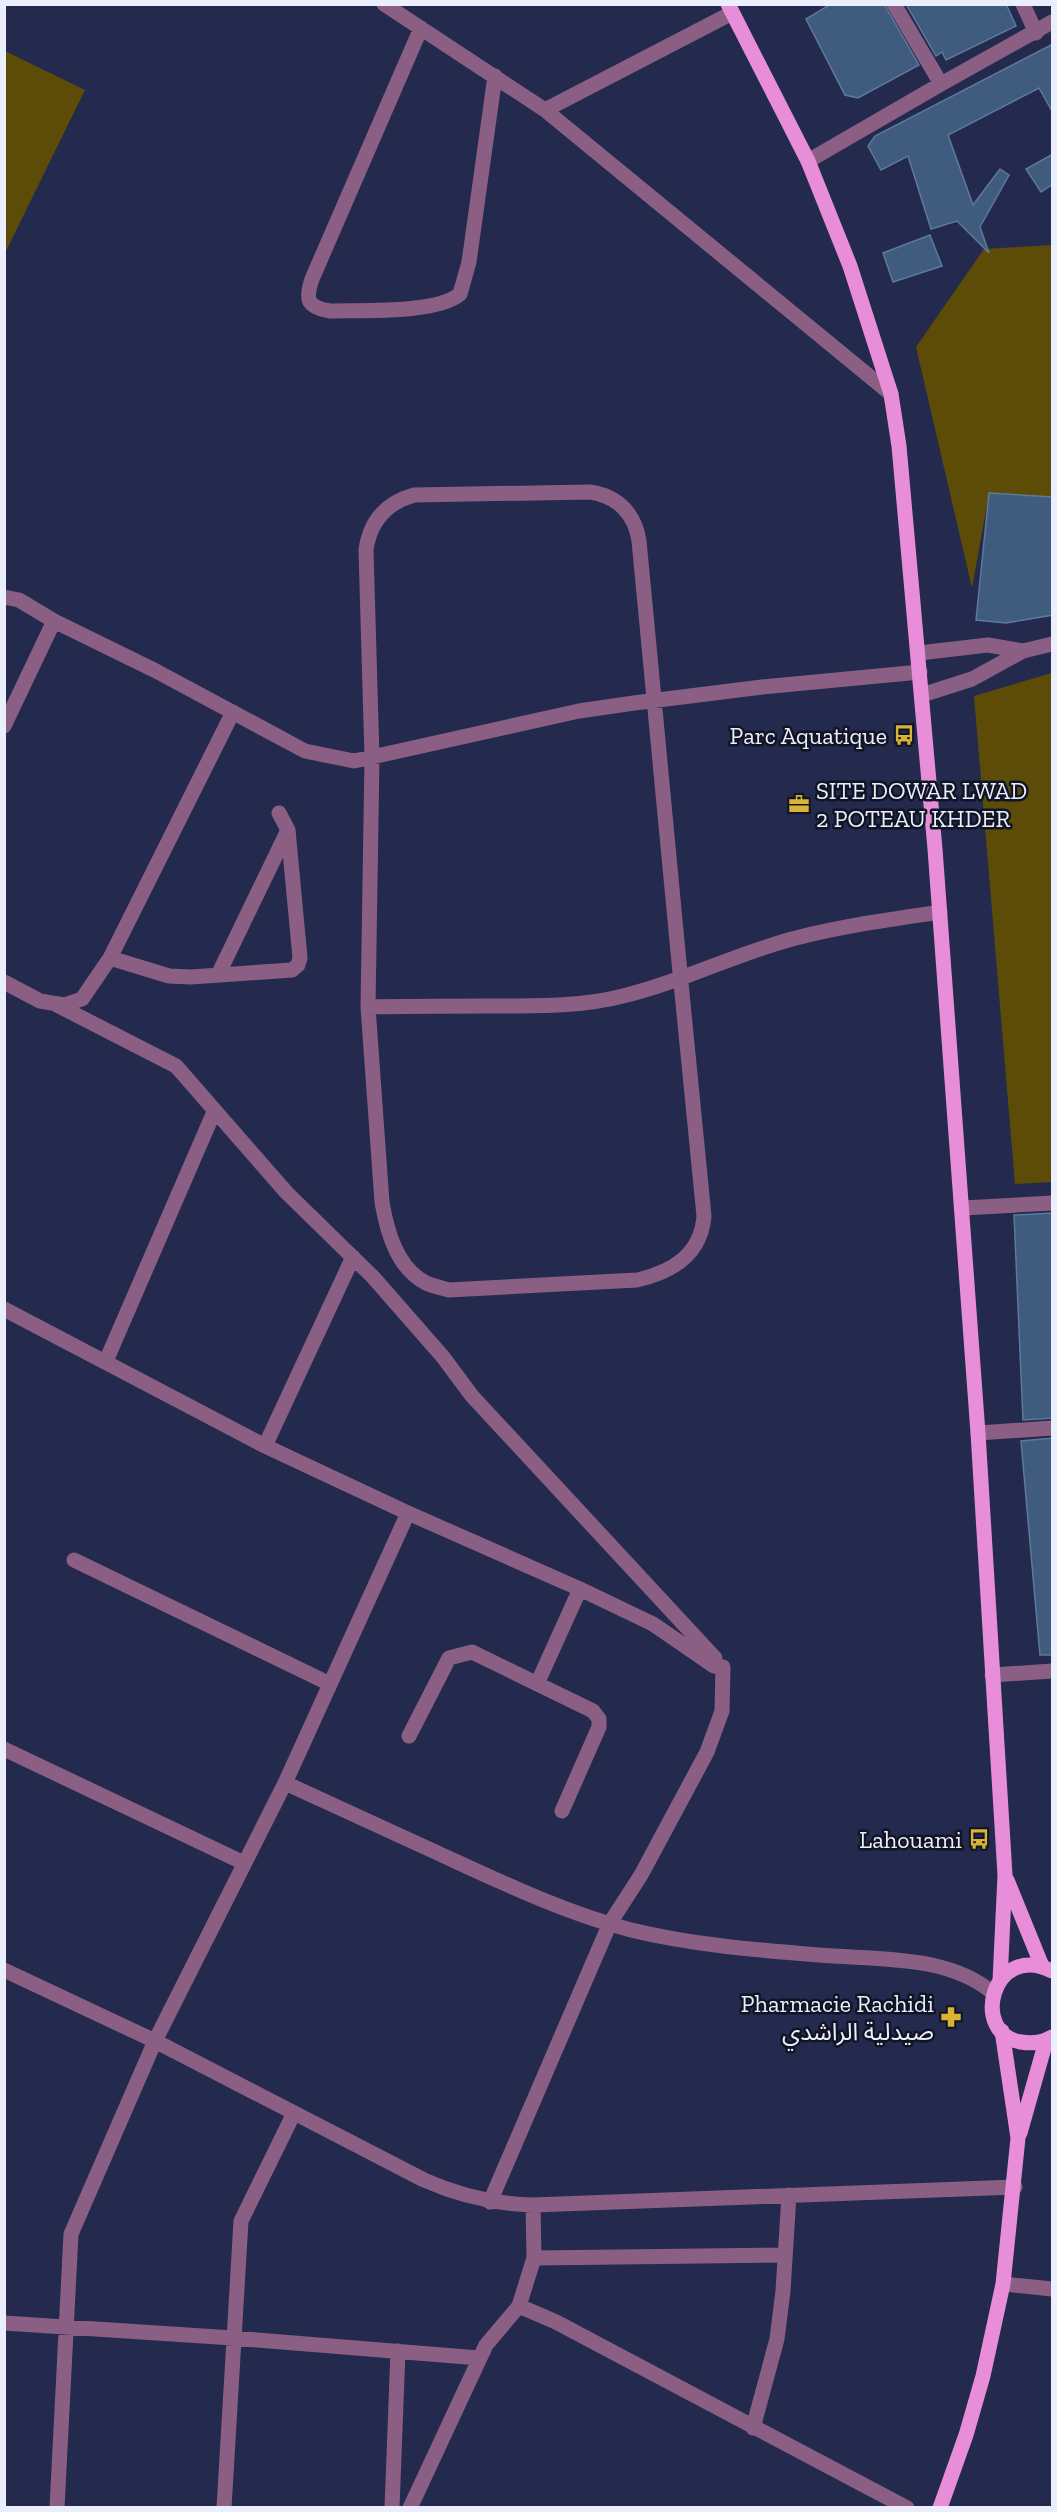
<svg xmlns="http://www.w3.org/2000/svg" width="1057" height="2512" viewBox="0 0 1057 2512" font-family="'Zilla Slab','Noto Sans Arabic',serif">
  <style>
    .green { fill: #5d4c07 }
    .building { fill: #3f5b7d; stroke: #5d7a9d; stroke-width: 1.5 }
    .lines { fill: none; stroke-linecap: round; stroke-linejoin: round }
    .minor { stroke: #8b5f83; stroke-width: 15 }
    .major { stroke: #e88ed9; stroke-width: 15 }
    .labels { text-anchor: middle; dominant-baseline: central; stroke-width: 5; stroke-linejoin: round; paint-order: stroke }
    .poi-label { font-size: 24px; fill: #ebeffd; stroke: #111424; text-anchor: end }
  </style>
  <rect width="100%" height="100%" fill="#232a4d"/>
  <path class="green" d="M 5,51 L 85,90 L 5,253 Z
    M 1052,245 L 1052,497 L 989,494 L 972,588 L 916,347 L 984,249 Z
    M 1052,673 L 1052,1182 L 1015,1184 L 974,696 Z"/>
  <path class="building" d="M 831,4 L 884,4 L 919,65 L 858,98 L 845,95 L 806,19 Z
    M 906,4 L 1006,4 L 1016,26 L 946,60 L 942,52 L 936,56 Z
    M 1053,44 L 1053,113 L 1039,88 L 948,135 L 973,205 L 1000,169 L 1009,175 L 980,227 L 989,253 L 957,221 L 931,229 L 908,156 L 881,170 L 868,146 L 875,136 Z
    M 1053,154 L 1053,184 L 1041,192 L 1026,169 Z
    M 930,235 L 942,266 L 893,282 L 883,253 Z
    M 989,493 L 1053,497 L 1053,615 L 1006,623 L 976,620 Z
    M 1053,1213 L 1053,1418 L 1023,1420 L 1014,1215 Z
    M 1053,1438 L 1053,1655 L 1040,1655 L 1021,1441 Z"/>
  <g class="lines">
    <path class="minor" d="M 384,4 L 545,110 L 891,394
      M 1023,4 L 1036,33
      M 421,28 L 312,279 C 305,300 307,307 330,311 C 362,310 436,314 460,294 L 469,262 L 495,76
      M 941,84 L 1052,22
      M 545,110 L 732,13
      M 808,161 L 941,84 L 894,4
      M 4,597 L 19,600 L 54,621 L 156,671 L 305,751 L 354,761 L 579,711 L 634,703 L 762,687 L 920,672
      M 919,653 L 988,645 L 1023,651
      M 922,695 L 972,679 L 1023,651 L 1052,644
      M 4,726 L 54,621
      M 110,958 L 169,976 L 191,977 L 292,970 L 298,965 L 300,958 L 288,830 L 279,813
      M 218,975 L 288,830
      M 4,982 L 40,1001 L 64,1005 L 82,999 L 110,958 L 233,712
      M 53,1003 L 176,1066 L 286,1192 L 373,1277 L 443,1357 L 472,1396 L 715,1658
      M 368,1007 L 382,1202 C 387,1232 397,1268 426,1283 C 433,1286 441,1288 449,1290 L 637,1280 C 672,1272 701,1255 704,1216 C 682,991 659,767 639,541 C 635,514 618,496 590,492 L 414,495 C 386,503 370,521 366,550 L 372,758 L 368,1007 C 409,1006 450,1006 491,1006 C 535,1006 581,1007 623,996 C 682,982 737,953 796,938 C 843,926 892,919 940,912
      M 963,1208 L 1052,1203
      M 4,1309 L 265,1446 L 408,1513 L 580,1589 L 653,1624 L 714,1666 L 723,1667 L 722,1711 L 707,1752 L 641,1875 L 610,1923 L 490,2202
      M 106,1361 L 214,1112
      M 978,1433 L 1052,1428
      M 265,1446 L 353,1257
      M 74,1560 L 330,1684
      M 992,1675 L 1052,1671
      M 537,1684 L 580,1589
      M 409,1736 L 449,1658 L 472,1652 L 593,1711 L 599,1719 L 599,1727 L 562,1811
      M 4,1749 L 244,1863
      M 285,1783 C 338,1807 390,1831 442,1855 C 503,1883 566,1913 631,1930 C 693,1945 756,1950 819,1955 C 876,1960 947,1954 993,1993
      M 4,1970 L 155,2041 L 424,2180 C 460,2196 494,2204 533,2205 L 1015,2187
      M 534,2258 L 785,2255
      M 1003,2284 L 1052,2289
      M 519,2306 L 534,2258 L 533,2205
      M 4,2323 L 233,2338 L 479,2358
      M 753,2428 L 777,2339 L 783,2291 L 789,2195
      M 57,2508 L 71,2234 L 155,2041 L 285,1783 L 408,1513
      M 224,2508 L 241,2221 L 294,2113
      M 392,2508 L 398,2351
      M 410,2508 L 486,2345 L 519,2306 L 556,2322 L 907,2508"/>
    <path class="major" d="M 728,4 L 808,161 L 850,266 L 891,394 L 899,446 L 935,849 L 978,1433 L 1005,1875 L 1000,1981
      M 1007,1880 L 1042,1966
      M 1052,1971 C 991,1941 970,2035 1021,2042 C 1033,2044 1042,2043 1052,2037
      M 1020,2133 L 1046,2041
      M 940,2508 L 966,2435 L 983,2376 L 1003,2284 L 1018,2138 L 1002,2031"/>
  </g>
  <defs>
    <g id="bus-bare" transform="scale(1.62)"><path d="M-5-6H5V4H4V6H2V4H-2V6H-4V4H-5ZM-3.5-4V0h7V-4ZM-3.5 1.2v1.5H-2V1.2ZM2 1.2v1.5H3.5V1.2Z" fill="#d7b434" stroke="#111424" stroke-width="2.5" paint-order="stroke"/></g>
    <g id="office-bare" transform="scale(1.62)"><path d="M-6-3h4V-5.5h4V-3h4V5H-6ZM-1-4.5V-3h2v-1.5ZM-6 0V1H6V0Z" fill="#d7b434" stroke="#111424" stroke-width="2.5" paint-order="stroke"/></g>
    <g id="pharmacy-bare" transform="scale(1.62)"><path d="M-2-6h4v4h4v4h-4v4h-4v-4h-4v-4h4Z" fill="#d7b434" stroke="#111424" stroke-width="2.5" paint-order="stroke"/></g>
  </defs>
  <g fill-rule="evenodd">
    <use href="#bus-bare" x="904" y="735"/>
    <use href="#office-bare" x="799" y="804"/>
    <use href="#bus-bare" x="979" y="1839"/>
    <use href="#pharmacy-bare" x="951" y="2017"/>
  </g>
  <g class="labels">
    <g class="poi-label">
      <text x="887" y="735">Parc Aquatique</text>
      <text x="816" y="790" text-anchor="start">SITE DOWAR LWAD<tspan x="816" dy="28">2 POTEAU KHDER</tspan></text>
      <text x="962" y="1839">Lahouami</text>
      <text x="934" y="2003">Pharmacie Rachidi<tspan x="934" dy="28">صيدلية الراشدي</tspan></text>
    </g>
  </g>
  <rect width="1057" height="2512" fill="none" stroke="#ebeffd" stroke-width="12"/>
</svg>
